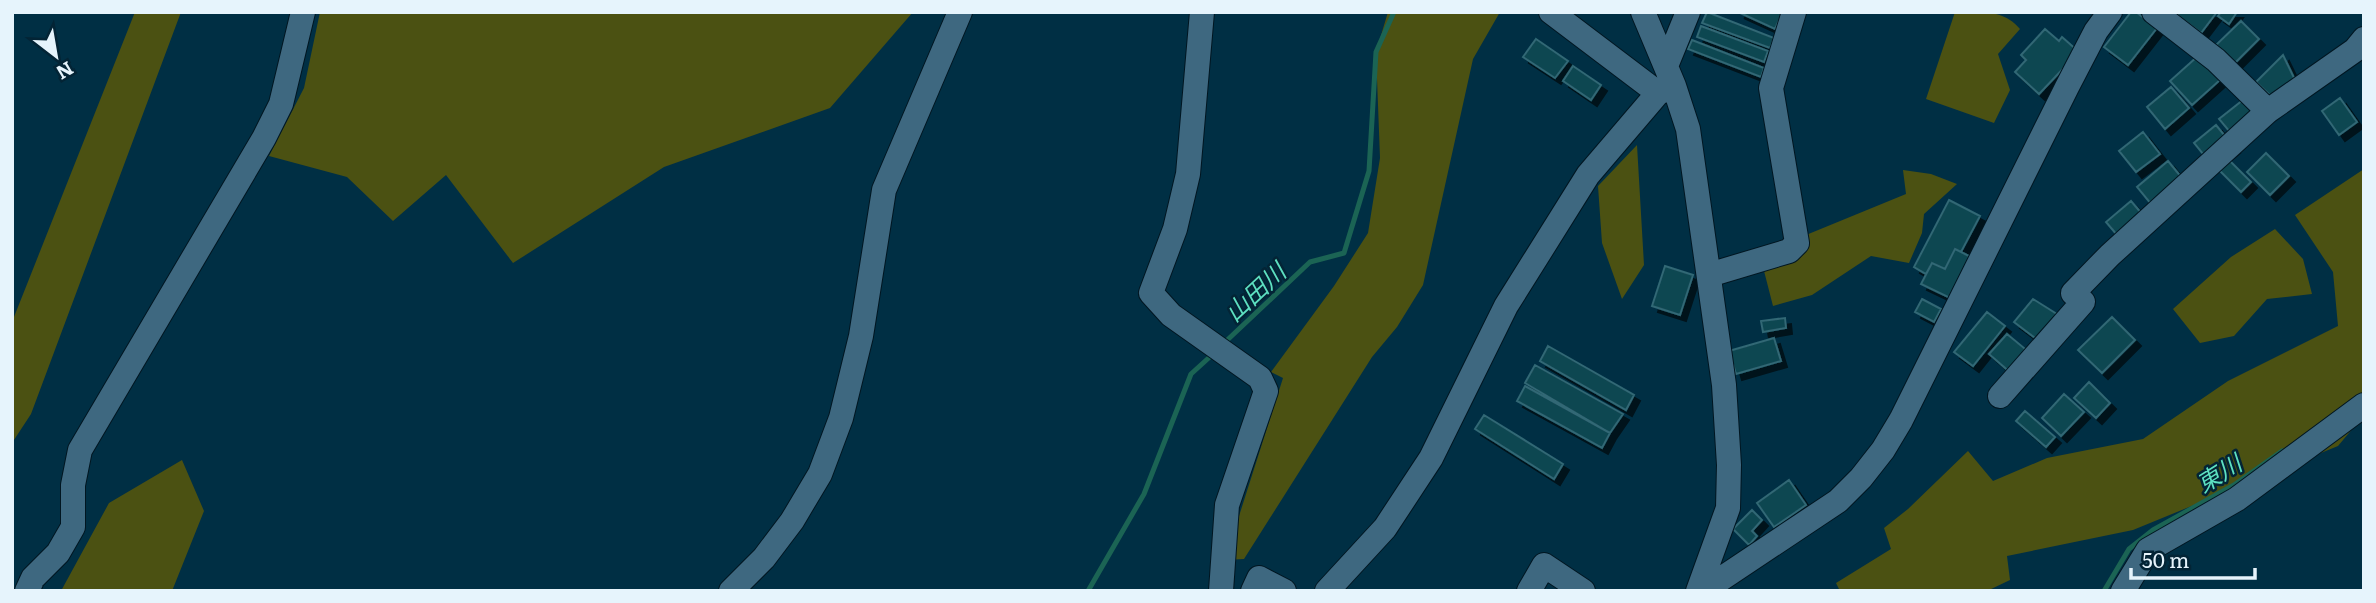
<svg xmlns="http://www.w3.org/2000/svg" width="2376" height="603" viewBox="0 0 2376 603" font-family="Literata,'Noto Sans JP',serif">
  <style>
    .green { fill: #4b5112 }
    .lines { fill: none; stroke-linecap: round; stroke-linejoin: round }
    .stream { stroke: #1b6454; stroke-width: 5 }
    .building { fill: #114651; stroke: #306774; stroke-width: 2; filter: url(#shadow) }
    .minor-casing { stroke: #011621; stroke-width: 26 }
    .minor { stroke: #3e6880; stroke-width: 24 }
    .labels { text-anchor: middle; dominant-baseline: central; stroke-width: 5; stroke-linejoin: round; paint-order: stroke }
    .water-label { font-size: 24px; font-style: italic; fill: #5de0c1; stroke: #032435 }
  </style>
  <defs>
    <filter id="shadow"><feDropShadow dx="6" dy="6" stdDeviation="0" flood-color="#0009"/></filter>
  </defs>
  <rect width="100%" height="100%" fill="#002f44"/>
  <path class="green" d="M 135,12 L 181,12 L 31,414 L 12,443 L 12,322 Z
    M 320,12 L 913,12 L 830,108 L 664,167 L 513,263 L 446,175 L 393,221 L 347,177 L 269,156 L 304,88 Z
    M 1388,12 L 1500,12 L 1473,59 L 1423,285 L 1397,327 L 1372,357 L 1244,559 L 1225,560 L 1283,378 L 1271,372 L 1334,286 L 1368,233 L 1380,158 L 1376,52 Z
    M 1955,12 C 1980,12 2003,9 2020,29 L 1998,54 L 2010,90 L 1994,123 L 1926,99 Z
    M 1637,145 L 1644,265 L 1622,299 L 1602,243 L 1598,186 Z
    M 2364,169 L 2364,415 L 2338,446 L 2133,530 L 2007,556 L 2010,580 L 1987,591 L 1840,591 L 1836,583 L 1891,549 L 1884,528 L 1908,509 L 1968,451 L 1993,481 L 2047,458 L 2143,439 L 2228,381 L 2338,326 L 2333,272 L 2295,215 Z
    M 1903,170 L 1931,174 L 1957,184 L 1924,214 L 1922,233 L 1909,263 L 1871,256 L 1812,295 L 1773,306 L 1763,267 L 1806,235 L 1906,194 Z
    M 2275,229 L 2303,259 L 2312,294 L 2267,299 L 2234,336 L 2200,343 L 2173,309 L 2231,257 Z
    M 182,460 L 204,511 L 172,591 L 61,591 L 109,503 Z"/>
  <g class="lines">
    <path class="stream" d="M 1222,345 L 1310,262 L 1344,253 L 1369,171 L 1376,52 L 1394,12
      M 1088,591 L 1144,494 L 1191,374 L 1213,354
      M 2104,591 L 2129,549 L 2153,530 L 2234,485 L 2282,451"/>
  </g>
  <path class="building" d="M 1707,12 L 1774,38 L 1770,48 L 1702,23 Z
    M 1738,12 L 1779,12 L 1782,14 L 1775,29 Z
    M 2131,12 L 2136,12 L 2157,28 L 2128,65 L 2104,47 Z
    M 2180,12 L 2217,12 L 2201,33 L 2177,15 Z
    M 2221,12 L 2237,12 L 2229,24 L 2218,16 Z
    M 2241,21 L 2259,39 L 2234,64 L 2216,45 Z
    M 1701,26 L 1768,51 L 1764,62 L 1697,37 Z
    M 2045,29 L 2059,41 L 2062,37 L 2079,52 L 2039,94 L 2015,72 L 2026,60 L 2021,55 Z
    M 1536,39 L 1568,61 L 1555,78 L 1523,57 Z
    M 1692,40 L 1764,68 L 1761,77 L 1688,49 Z
    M 2283,55 L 2297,84 L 2275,100 L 2256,82 Z
    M 2198,56 L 2220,80 L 2192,105 L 2170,81 Z
    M 1573,66 L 1601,85 L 1591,100 L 1563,81 Z
    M 2171,87 L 2189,108 L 2165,129 L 2147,107 Z
    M 2340,98 L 2357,122 L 2339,135 L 2322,111 Z
    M 2243,100 L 2258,119 L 2235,138 L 2219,119 Z
    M 2216,125 L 2234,147 L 2212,165 L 2194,143 Z
    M 2143,132 L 2160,154 L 2136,172 L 2119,151 Z
    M 2266,153 L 2289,176 L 2270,195 L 2247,172 Z
    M 2226,157 L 2251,182 L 2241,192 L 2216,167 Z
    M 2168,161 L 2187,184 L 2156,210 L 2137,187 Z
    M 1949,200 L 1980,216 L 1961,252 L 1955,249 L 1945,269 L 1932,263 L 1926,274 L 1914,267 Z
    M 2131,201 L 2148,221 L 2123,242 L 2106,222 Z
    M 1955,249 L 1971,257 L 1950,298 L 1921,284 L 1932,263 L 1945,269 Z
    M 1665,266 L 1693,275 L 1680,315 L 1652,306 Z
    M 1922,299 L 1941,309 L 1934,322 L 1915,312 Z
    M 2033,299 L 2060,316 L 2039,341 L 2014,322 Z
    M 1987,312 L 2005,326 L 1973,366 L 1954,352 Z
    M 2112,317 L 2135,340 L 2102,373 L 2078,350 Z
    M 1785,318 L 1786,328 L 1763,332 L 1761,321 Z
    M 2007,334 L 2030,353 L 2012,374 L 1989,354 Z
    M 1774,338 L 1781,361 L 1736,374 L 1729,351 Z
    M 1548,346 L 1634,395 L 1626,410 L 1540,361 Z
    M 1535,365 L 1623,414 L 1610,433 L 1525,383 Z
    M 2089,382 L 2110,403 L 2096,418 L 2074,398 Z
    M 1525,386 L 1610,433 L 1602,448 L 1517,401 Z
    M 2064,394 L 2084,412 L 2061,436 L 2042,418 Z
    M 2025,411 L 2055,437 L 2046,447 L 2016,421 Z
    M 1484,415 L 1563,464 L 1554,479 L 1475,429 Z
    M 1789,480 L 1806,505 L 1774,527 L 1757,503 Z
    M 1752,510 L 1762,520 L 1752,531 L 1757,536 L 1749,545 L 1733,529 Z"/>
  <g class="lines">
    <g class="minor-casing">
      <path id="minor" d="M 1202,12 L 1188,174 L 1175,229 L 1151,293 L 1171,315 L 1260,378 L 1266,391 L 1227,505 L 1221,591
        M 1551,12 L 1658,93
        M 1643,12 L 1674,86 L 1688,129 L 1724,385 L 1729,465 L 1728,508 L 1698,591
        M 2154,12 L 2216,60 L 2268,111
        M 1666,66 L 1688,12
        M 1709,275 L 1789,251 L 1797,243 L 1771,88 L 1794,12
        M 2000,396 L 2083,302 L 2073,293 L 2110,255 L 2268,111 L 2355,50 L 2364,39
        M 27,591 L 33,578 L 58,553 L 73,527 L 73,485 L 80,450 L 264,138 L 281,104 L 303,12
        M 731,591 L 764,558 L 792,521 L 820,474 L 841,418 L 861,336 L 884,190 L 960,12
        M 1253,591 L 1259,578 L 1284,591
        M 1327,591 L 1385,528 L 1431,458 L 1506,306 L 1588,175 L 1658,93 L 1674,86
        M 1529,591 L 1544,565 L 1583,591
        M 1703,591 L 1838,501 L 1861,478 L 1883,450 L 1901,420 L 2067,87 L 2096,31 L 2110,12
        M 2123,591 L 2148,550 L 2237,499 L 2364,405"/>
    </g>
    <use href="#minor" class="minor"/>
  </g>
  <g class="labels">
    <g class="water-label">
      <text transform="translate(1254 291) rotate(-43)">山田川</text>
      <text transform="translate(2218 472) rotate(-32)">東川</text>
    </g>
  </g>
  <rect width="2376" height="603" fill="none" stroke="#e6f4fc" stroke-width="28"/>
  <g transform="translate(56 56) rotate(149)" stroke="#032435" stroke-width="5" paint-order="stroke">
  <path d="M0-5L12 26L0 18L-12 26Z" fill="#e6f4fc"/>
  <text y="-10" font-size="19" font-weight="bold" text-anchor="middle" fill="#e6f4fc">N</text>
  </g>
  <path d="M2131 568v10h124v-10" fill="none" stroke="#e6f4fc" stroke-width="3.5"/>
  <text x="2142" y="568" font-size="21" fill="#e6f4fc" stroke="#032435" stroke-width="5" paint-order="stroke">50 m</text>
</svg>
